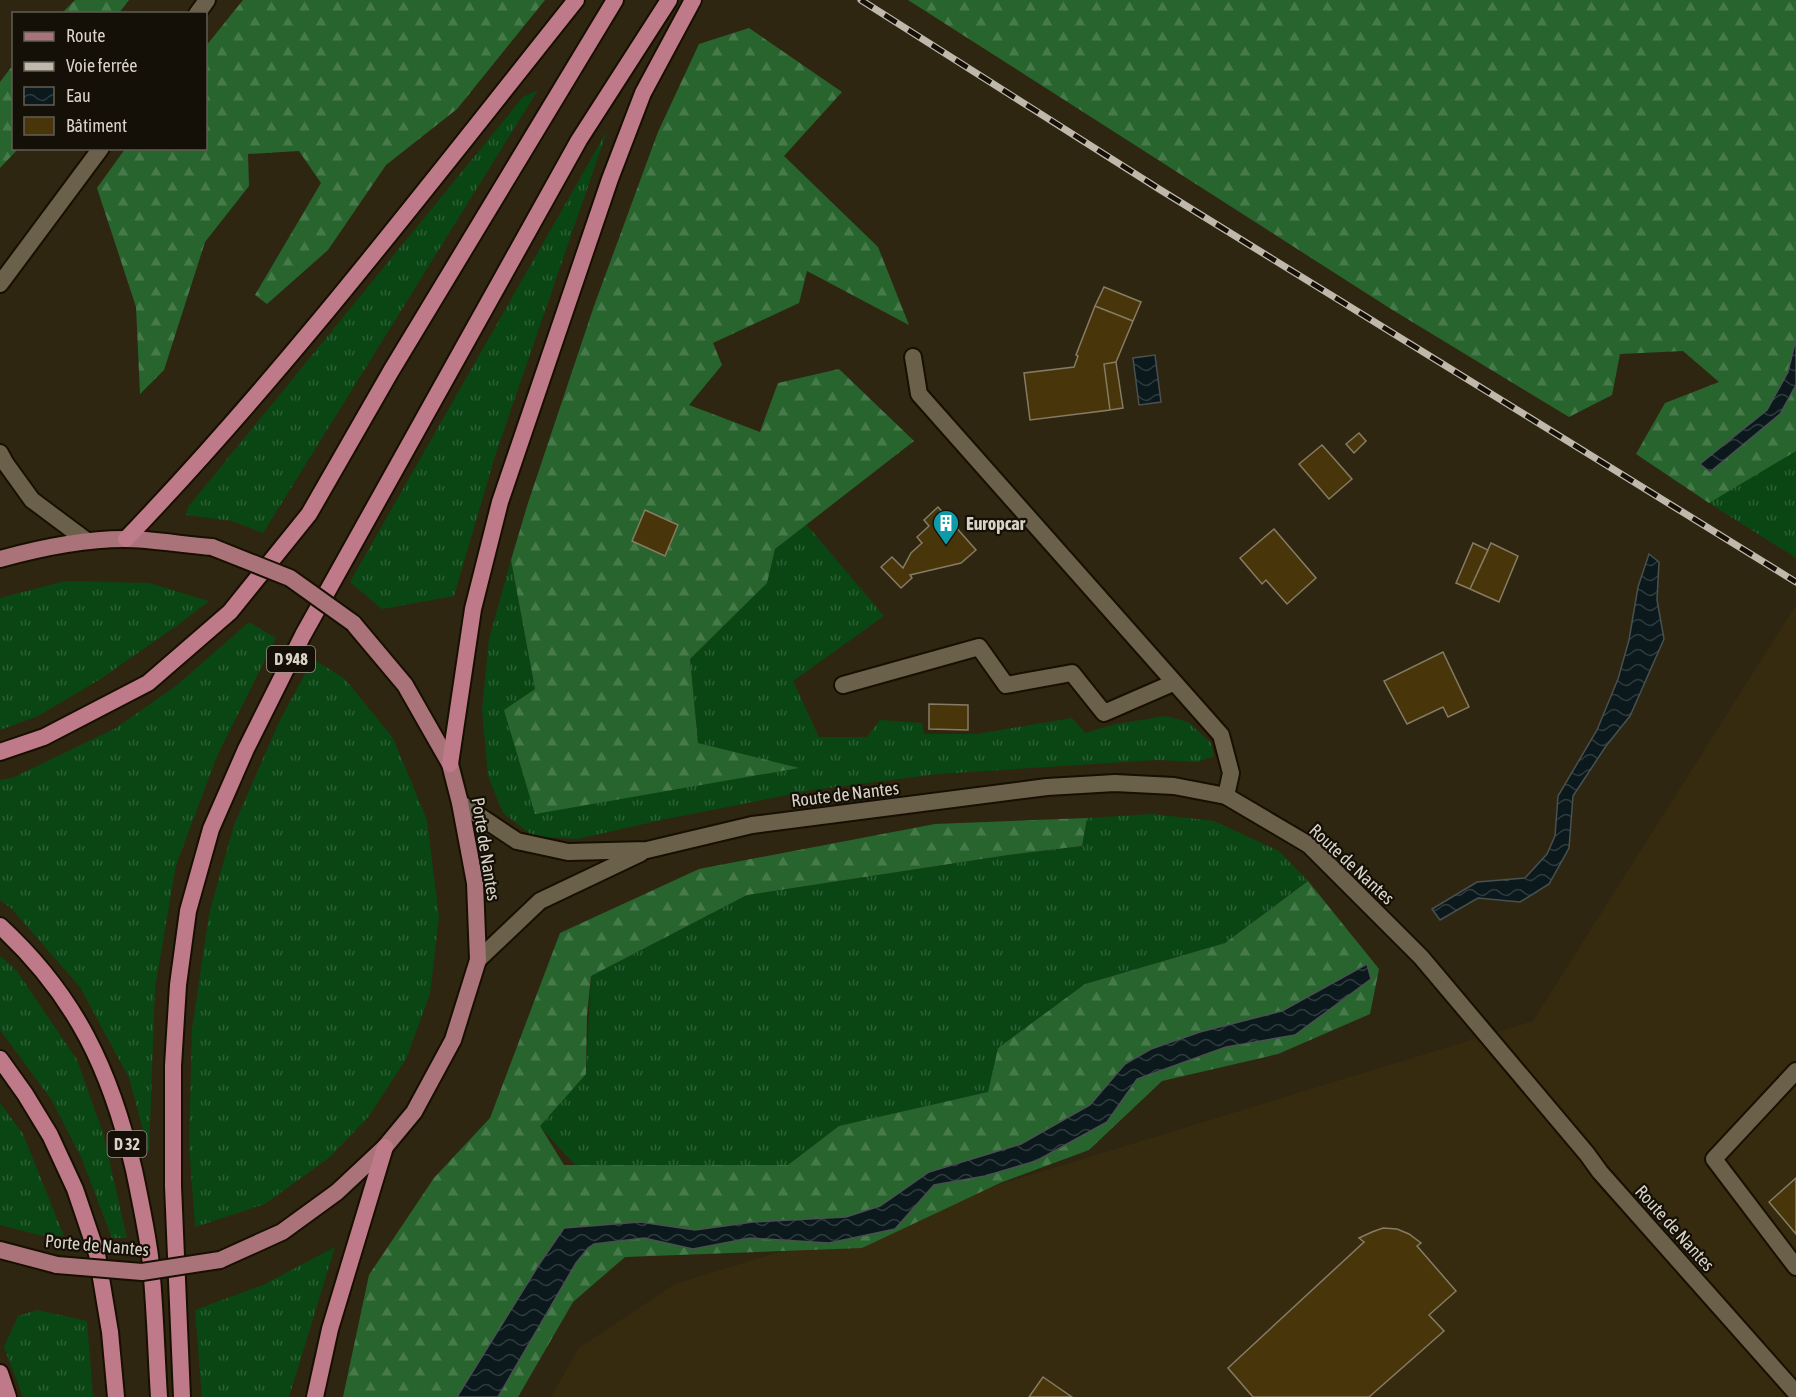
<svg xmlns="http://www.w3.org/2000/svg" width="1796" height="1397" viewBox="0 0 1796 1397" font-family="'Asap Condensed',sans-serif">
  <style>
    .built { fill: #372b0f }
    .grass { fill: url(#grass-tufts) }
    .forest { fill: url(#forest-firs) }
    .water { fill: url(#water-waves); stroke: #495150; stroke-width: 1.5 }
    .building { fill: #48360a; stroke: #867b64; stroke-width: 1.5 }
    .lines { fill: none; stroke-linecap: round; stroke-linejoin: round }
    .service-casing { stroke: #170f00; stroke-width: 20 }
    .minor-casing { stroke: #170f00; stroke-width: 20 }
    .tertiary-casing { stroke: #170f00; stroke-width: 20 }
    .secondary-casing { stroke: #170f00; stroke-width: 20 }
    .primary-casing { stroke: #170f00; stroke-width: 20 }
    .trunk-casing { stroke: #170f00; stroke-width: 20 }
    .service { stroke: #6b604a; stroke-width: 16 }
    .minor { stroke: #6b604a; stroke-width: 16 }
    .tertiary { stroke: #6b604a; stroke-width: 16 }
    .secondary { stroke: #6b604a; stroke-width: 16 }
    .primary { stroke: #a97379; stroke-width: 16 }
    .trunk { stroke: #be7a89; stroke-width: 16 }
    .rail-casing { stroke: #bfb8ab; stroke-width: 7 }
    .rail { stroke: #141007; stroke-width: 4.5; stroke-dasharray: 14; stroke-linecap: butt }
    .primary-bridge-casing { stroke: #170f00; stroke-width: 20; stroke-linecap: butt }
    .primary-bridge { stroke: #a97379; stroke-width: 16 }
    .labels { text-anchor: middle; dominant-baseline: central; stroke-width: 4.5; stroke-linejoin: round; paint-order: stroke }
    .shield { fill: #141007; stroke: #9e988d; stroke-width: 1.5 }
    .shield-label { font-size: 16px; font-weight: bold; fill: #d9d3c7 }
    .poi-label { font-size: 18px; font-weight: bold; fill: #d9d3c7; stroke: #141007; text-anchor: start }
    .street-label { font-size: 18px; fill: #d9d3c7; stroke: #141007 }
  </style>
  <defs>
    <pattern id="grass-tufts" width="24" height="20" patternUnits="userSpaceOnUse" patternTransform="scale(1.5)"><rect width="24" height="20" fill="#0a4514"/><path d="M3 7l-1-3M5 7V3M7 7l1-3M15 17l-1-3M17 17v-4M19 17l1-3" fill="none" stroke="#2d5f35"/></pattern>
    <pattern id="forest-firs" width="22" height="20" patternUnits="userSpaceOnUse" patternTransform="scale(1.5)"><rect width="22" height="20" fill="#28652e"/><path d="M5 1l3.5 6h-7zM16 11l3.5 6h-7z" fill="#477a4b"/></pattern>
    <pattern id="water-waves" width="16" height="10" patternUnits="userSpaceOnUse" patternTransform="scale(1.5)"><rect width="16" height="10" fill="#0b191d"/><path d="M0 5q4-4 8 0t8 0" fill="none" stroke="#2e3a3c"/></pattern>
  </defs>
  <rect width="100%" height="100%" fill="#2f2611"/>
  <path class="built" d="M 1796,605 L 1796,1397 L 551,1397 L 579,1348 L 675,1284 L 1533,1021 Z"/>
  <path class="grass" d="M 538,90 L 263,533 L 232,521 L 186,515 L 188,507 L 523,97 Z
    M 607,131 L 495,456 L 454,596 L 382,609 L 350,582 Z
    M 1796,356 L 1796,558 L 1709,503 Z
    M 806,524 L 884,616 L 793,681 L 819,737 L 867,737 L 880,720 L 922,723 L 924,734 L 977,734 L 1072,718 L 1085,733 L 1116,724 L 1166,716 L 1188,722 L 1211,743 L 1214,756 L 1197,762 L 1157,760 L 938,774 L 813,790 L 666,819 L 577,839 L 533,836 L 503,813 L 488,776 L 482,710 L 489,639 L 511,560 L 535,689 L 504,711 L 797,768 L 698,743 L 690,659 L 767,583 L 775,549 Z
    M 65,581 L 149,583 L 209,601 L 179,624 L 102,678 L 38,716 L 0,730 L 0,598 Z
    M 249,622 L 276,638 L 218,754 L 176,865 L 155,988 L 149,1152 L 129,1078 L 80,987 L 11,908 L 0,900 L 0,780 L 12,778 L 116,728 L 177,685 Z
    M 313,659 L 345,679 L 393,738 L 427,820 L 439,917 L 430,994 L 406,1059 L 369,1116 L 330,1157 L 265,1204 L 195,1227 L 189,1144 L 192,1030 L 209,914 L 234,825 L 279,722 Z
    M 1152,814 L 1214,821 L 1279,851 L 1308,881 L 1225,943 L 1085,984 L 998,1048 L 989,1092 L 840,1126 L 788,1165 L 575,1165 L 539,1126 L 586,1074 L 591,976 L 747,895 L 1008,855 L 1082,846 L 1087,818 Z
    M 0,956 L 17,971 L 77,1060 L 103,1133 L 127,1238 L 112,1238 L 81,1157 L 51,1099 L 0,1030 Z
    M 0,1103 L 23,1134 L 64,1236 L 39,1235 L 0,1225 Z
    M 335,1247 L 289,1397 L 202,1397 L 195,1310 L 263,1285 Z
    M 37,1310 L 87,1321 L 93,1397 L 23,1397 L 4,1347 L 18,1316 Z"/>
  <path class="forest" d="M 75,0 L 129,0 L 119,13 L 62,13 Z
    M 243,0 L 545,0 L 457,109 L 386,165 L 328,250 L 267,304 L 255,295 L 321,183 L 299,151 L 248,154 L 249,186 L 205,242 L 164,370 L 140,394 L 136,307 L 97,188 L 125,149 L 206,148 L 206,46 Z
    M 908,0 L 1796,0 L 1796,451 L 1709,503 L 1636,454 L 1665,403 L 1719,382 L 1683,351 L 1620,354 L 1612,395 L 1569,417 L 1391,309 Z
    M 749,28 L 842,92 L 784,156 L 878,247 L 909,325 L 807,271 L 799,303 L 713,343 L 722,365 L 689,405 L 760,432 L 778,383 L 839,369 L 914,441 L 775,549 L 767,583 L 690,659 L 698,743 L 799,768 L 535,814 L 504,710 L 535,689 L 511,560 L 528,503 L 594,306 L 658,132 L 699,44 Z
    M 13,65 L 14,148 L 18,149 L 0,168 L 0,82 Z
    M 1087,818 L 1082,846 L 1008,855 L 747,895 L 591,976 L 587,1015 L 586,1074 L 540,1126 L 564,1165 L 788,1165 L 839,1126 L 988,1092 L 998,1048 L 1085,984 L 1225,943 L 1308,881 L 1379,969 L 1370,1014 L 1278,1054 L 1162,1081 L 1089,1150 L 1000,1183 L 862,1248 L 625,1257 L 573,1302 L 518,1397 L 343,1397 L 369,1275 L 434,1178 L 490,1118 L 560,933 L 699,869 L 935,824 Z"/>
  <path class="water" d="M 1796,339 L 1796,385 L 1780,414 L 1710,472 L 1700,464 L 1767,410 L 1788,372 Z
    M 1155,355 L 1161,402 L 1139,405 L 1133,358 Z
    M 1649,554 L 1659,562 L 1657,600 L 1664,639 L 1630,716 L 1606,746 L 1573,796 L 1569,848 L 1549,884 L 1520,902 L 1478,898 L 1440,920 L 1432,909 L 1477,882 L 1525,878 L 1547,854 L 1555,836 L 1558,796 L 1597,730 L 1618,679 L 1629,640 L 1638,587 Z
    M 1367,964 L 1371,979 L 1295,1035 L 1226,1047 L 1137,1079 L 1107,1122 L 1036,1161 L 985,1176 L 934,1185 L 895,1229 L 829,1243 L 750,1238 L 693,1249 L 644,1238 L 594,1244 L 588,1248 L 576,1263 L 498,1397 L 457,1397 L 540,1263 L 564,1228 L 640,1222 L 695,1230 L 753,1222 L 846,1217 L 880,1206 L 929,1172 L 1021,1144 L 1090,1105 L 1125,1064 L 1151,1049 L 1200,1032 L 1282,1011 Z"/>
  <path class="building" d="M 1104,287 L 1141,302 L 1133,321 L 1095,306 Z
    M 1095,306 L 1133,321 L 1116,362 L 1104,364 L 1110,410 L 1030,420 L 1024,373 L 1074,367 L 1078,356 L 1076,355 Z
    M 1116,362 L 1123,408 L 1110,410 L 1104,364 Z
    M 1359,433 L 1366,441 L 1354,453 L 1346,444 Z
    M 1322,445 L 1352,479 L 1329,499 L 1299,464 Z
    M 938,507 L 976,550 L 961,563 L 910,575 L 912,578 L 901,588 L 881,567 L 892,557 L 903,568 L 911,553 L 922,543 L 917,537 L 929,526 L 924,520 Z
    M 645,510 L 678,525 L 665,556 L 632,541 Z
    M 1274,529 L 1316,578 L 1287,604 L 1266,580 L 1262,584 L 1240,558 Z
    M 1473,543 L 1488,550 L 1470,589 L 1456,583 Z
    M 1491,543 L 1518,556 L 1499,602 L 1470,589 Z
    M 1443,652 L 1469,707 L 1448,717 L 1443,707 L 1407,724 L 1384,681 Z
    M 929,704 L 968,705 L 968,730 L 929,729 Z
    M 1796,1178 L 1796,1234 L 1769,1202 Z
    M 1383,1228 L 1397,1229 L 1409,1234 L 1421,1243 L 1417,1246 L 1456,1291 L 1429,1315 L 1444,1331 L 1369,1397 L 1253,1397 L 1228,1368 L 1364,1242 L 1359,1238 L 1372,1232 Z
    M 1043,1377 L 1072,1397 L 1029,1397 Z"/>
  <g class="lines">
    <g class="service-casing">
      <path id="service" d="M 843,685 L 979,647 L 1006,685 L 1072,673 L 1104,713 L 1173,683
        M 1796,1071 L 1714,1159 L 1796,1267"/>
    </g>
    <g class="minor-casing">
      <path id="minor" d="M 913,357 L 919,394 L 1221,735 L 1231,773 L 1226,796"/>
    </g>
    <g class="tertiary-casing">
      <path id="tertiary" d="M 197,14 L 207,0
        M 0,284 L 101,148
        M 0,453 L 6,464 L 32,500 L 87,541"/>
    </g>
    <g class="secondary-casing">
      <path id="secondary" d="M 460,803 L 517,841 L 568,852 L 647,850 L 752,825 L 1047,787 L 1115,783 L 1174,786 L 1226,796 L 1309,845 L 1421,957 L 1587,1154 L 1600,1172 L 1796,1393
        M 478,960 L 540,901 L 641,853"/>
    </g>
    <g class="primary-casing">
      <path id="primary" d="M 0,559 C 40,548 82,539 124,539 C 153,539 183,545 212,547
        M 0,1250 L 57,1265
        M 220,1260 L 282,1232 L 337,1192 L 385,1147 L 414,1112 L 453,1040 L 478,960 L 475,883 L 460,803 L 450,764 L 405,685 L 353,623"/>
    </g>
    <g class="trunk-casing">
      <path id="trunk" d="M 126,539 C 288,370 430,183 576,0
        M 0,752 L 44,737 L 148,683 L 230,612 L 309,514 L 391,371 L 615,0
        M 450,764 L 473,609 L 500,502 L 610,179 L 643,93 L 693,0
        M 0,926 C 76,996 111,1071 134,1170 C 140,1199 146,1227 150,1256 C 155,1302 156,1350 159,1397
        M 0,1059 L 25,1094 L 50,1135 L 75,1189 L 97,1254 L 110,1332 L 116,1397
        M 0,1373 L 8,1397
        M 182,1397 L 173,1186 L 173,1066 L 178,985 L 188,911 L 211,829 L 246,749 L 303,635 L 579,140 L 669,0
        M 315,1397 L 330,1329 L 385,1147"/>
    </g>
    <use href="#service" class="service"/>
    <use href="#minor" class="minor"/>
    <use href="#tertiary" class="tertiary"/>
    <use href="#secondary" class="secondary"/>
    <use href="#primary" class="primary"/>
    <use href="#trunk" class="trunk"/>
    <g class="rail-casing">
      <path id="rail" d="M 861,0 L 1159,189 L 1796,582"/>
    </g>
    <use href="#rail" class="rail"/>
    <g class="primary-bridge-casing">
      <path id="primary-bridge" d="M 212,547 L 290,578 L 353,623
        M 57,1265 L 142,1272 L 220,1260"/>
    </g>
    <use href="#primary-bridge" class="primary-bridge"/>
  </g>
  <defs>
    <g id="building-pin" transform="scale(1.35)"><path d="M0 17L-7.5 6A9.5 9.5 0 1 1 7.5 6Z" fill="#0f9aa8" stroke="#141007"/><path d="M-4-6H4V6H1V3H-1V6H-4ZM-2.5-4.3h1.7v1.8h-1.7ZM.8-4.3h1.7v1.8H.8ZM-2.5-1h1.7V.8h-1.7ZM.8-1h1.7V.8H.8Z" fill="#fff"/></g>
  </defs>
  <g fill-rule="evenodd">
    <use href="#building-pin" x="946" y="523"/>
  </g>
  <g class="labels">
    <g class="shield">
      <rect x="267" y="646" width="48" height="26" rx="4.5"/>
      <rect x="107.5" y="1131" width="39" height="26" rx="4.5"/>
    </g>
    <g class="shield-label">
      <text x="291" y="659">D 948</text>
      <text x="127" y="1144">D 32</text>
    </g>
    <g class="poi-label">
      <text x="966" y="523">Europcar</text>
    </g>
    <g class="street-label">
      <text transform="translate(845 794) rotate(-7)">Route de Nantes</text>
      <text transform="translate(486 849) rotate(81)">Porte de Nantes</text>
      <text transform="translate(1352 864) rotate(43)">Route de Nantes</text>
      <text transform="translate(1675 1228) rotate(48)">Route de Nantes</text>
      <text transform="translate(97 1245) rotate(5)">Porte de Nantes</text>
    </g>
  </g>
  <rect x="12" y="12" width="195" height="138" fill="#141007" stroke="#635e54" stroke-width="1.5"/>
  <rect x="24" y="32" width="30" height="9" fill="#a97379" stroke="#635e54" stroke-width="1.5"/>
  <text x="66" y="42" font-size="18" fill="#d9d3c7">Route</text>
  <rect x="24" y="62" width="30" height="9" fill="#bfb8ab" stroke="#635e54" stroke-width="1.5"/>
  <text x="66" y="72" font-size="18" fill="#d9d3c7">Voie ferrée</text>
  <rect x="24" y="87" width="30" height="18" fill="url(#water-waves)" stroke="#635e54" stroke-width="1.5"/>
  <text x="66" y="102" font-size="18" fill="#d9d3c7">Eau</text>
  <rect x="24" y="117" width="30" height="18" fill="#48360a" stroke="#635e54" stroke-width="1.5"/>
  <text x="66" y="132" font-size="18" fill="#d9d3c7">Bâtiment</text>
</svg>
